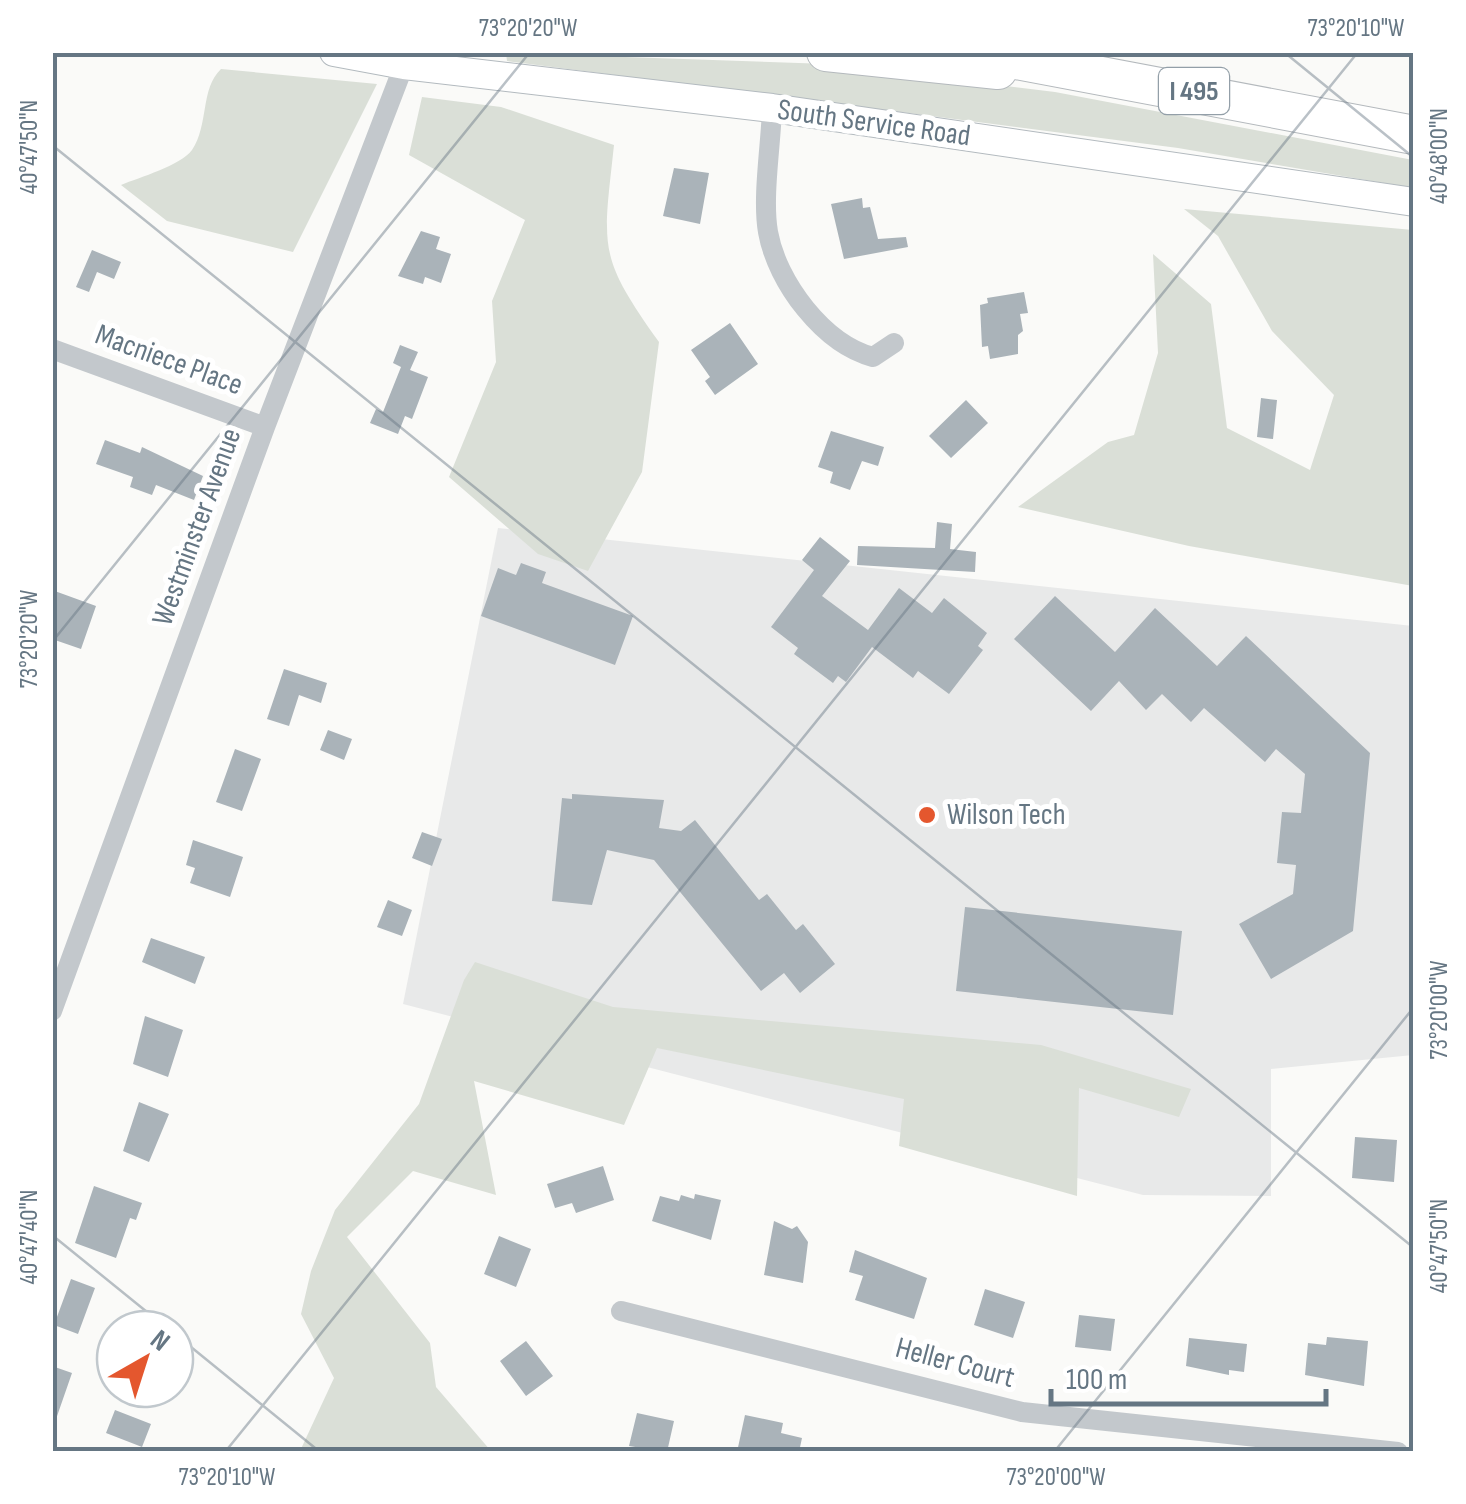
<svg xmlns="http://www.w3.org/2000/svg" width="1466" height="1504" viewBox="0 0 1466 1504" font-family="'Sofia Sans Condensed',sans-serif">
  <style>
    .built { fill: #e8e9e9 }
    .green { fill: #dadfd7 }
    .building { fill: #aab3b9 }
    .lines { fill: none; stroke-linecap: round; stroke-linejoin: round }
    .secondary-casing { stroke: #b3babf; stroke-width: 30 }
    .highway-casing { stroke: #b4b9bd; stroke-width: 40 }
    .street { stroke: #c3c8cc; stroke-width: 20 }
    .secondary { stroke: #fff; stroke-width: 28 }
    .highway { stroke: #fff; stroke-width: 38 }
    .ticks { fill: none; stroke: #657683; stroke-width: 2.5; stroke-opacity: 0.45 }
    .poi-dot { fill: #e4572e; stroke: #fff; stroke-width: 4 }
    .labels { text-anchor: middle; dominant-baseline: central; stroke-width: 10; stroke-linejoin: round; paint-order: stroke }
    .shield { fill: #fff; stroke: #939fa8; stroke-width: 2.5 }
    .shield-label { font-size: 28px; font-weight: bold; fill: #657683 }
    .street-label { font-size: 30px; fill: #657683; stroke: #fff }
    .poi-label { font-size: 30px; fill: #657683; stroke: #fff; text-anchor: start }
    .neatline { fill: none; stroke: #657683; stroke-width: 4 }
    .ticks-label { font-size: 25px; text-anchor: middle; fill: #657683 }
  </style>
  <rect width="100%" height="100%" fill="#fafaf8"/>
  <path class="built" d="M 498,528 L 1413,626 L 1413,1055 L 1271,1069 L 1271,1196 L 1143,1195 L 403,1004 Z"/>
  <path class="green" d="M 506,53 L 828,64 L 1055,92 L 1413,160 L 1413,188 L 1178,148 L 507,61 Z
    M 221,69 L 377,84 L 293,252 L 167,221 L 121,185 C 140,177 180,166 192,150 C 209,125 200,89 221,69 Z
    M 422,97 L 501,107 L 614,145 C 603,249 597,255 659,342 L 642,472 L 588,571 L 538,554 L 449,477 L 496,362 L 492,301 L 525,220 L 409,155 Z
    M 1184,209 L 1413,230 L 1413,586 L 1189,546 L 1018,507 L 1108,442 L 1134,435 L 1158,353 L 1153,254 L 1211,304 L 1227,428 L 1310,470 L 1334,395 L 1272,331 L 1218,236 Z
    M 475,962 L 613,1007 L 1041,1045 L 1191,1089 L 1179,1117 L 1079,1088 L 1077,1196 L 899,1146 L 904,1099 L 657,1048 L 624,1125 L 474,1081 L 496,1195 L 413,1171 L 347,1237 L 430,1343 L 436,1387 L 491,1451 L 300,1451 L 334,1378 L 301,1314 L 311,1271 L 335,1210 L 419,1104 L 464,980 Z"/>
  <path class="building" d="M 674,168 L 709,173 L 700,224 L 663,216 Z
    M 862,198 L 863,208 L 870,207 L 878,239 L 906,237 L 908,247 L 844,259 L 831,204 Z
    M 421,231 L 440,237 L 436,249 L 451,254 L 441,283 L 425,277 L 423,284 L 398,276 Z
    M 92,250 L 121,262 L 114,279 L 97,272 L 89,292 L 76,287 Z
    M 1024,292 L 1028,313 L 1020,314 L 1023,331 L 1018,335 L 1018,354 L 990,359 L 988,346 L 982,347 L 980,305 L 988,303 L 987,298 Z
    M 730,323 L 758,364 L 715,395 L 705,381 L 710,377 L 691,350 Z
    M 400,345 L 418,352 L 410,370 L 428,377 L 412,419 L 405,416 L 398,434 L 370,423 L 376,409 L 383,412 L 401,367 L 393,363 Z
    M 1261,398 L 1277,400 L 1273,439 L 1257,437 Z
    M 966,400 L 988,423 L 951,458 L 929,436 Z
    M 831,431 L 884,447 L 878,466 L 862,461 L 850,490 L 830,483 L 833,472 L 818,467 Z
    M 105,440 L 140,453 L 142,447 L 203,476 L 194,500 L 156,485 L 152,495 L 130,487 L 133,477 L 96,464 Z
    M 937,522 L 952,524 L 950,549 L 976,552 L 975,572 L 857,565 L 858,546 L 935,548 Z
    M 820,537 L 850,561 L 822,596 L 868,630 L 899,588 L 932,613 L 944,598 L 987,633 L 978,646 L 983,650 L 949,694 L 918,671 L 913,678 L 872,647 L 846,682 L 838,676 L 833,683 L 794,654 L 798,648 L 771,627 L 814,570 L 802,560 Z
    M 521,563 L 546,572 L 542,583 L 633,616 L 615,665 L 481,616 L 498,568 L 516,575 Z
    M 52,590 L 96,606 L 81,649 L 52,639 Z
    M 1055,596 L 1115,652 L 1155,608 L 1217,666 L 1246,636 L 1370,753 L 1353,931 L 1271,979 L 1239,924 L 1293,894 L 1296,865 L 1277,863 L 1282,812 L 1301,813 L 1305,774 L 1276,749 L 1265,762 L 1204,708 L 1191,722 L 1162,694 L 1146,710 L 1119,681 L 1091,711 L 1014,639 Z
    M 284,669 L 327,683 L 321,703 L 299,695 L 289,726 L 267,719 Z
    M 328,730 L 352,739 L 344,760 L 320,750 Z
    M 235,749 L 261,759 L 242,811 L 216,802 Z
    M 572,794 L 664,800 L 659,828 L 681,831 L 695,820 L 759,900 L 767,894 L 796,930 L 803,924 L 835,964 L 800,993 L 784,973 L 761,991 L 654,860 L 607,850 L 592,905 L 552,901 L 562,798 L 572,799 Z
    M 422,832 L 442,839 L 432,866 L 412,858 Z
    M 193,840 L 243,857 L 230,897 L 190,883 L 195,868 L 186,865 Z
    M 388,900 L 412,910 L 402,936 L 377,927 Z
    M 965,907 L 1182,931 L 1173,1015 L 956,991 Z
    M 151,938 L 205,957 L 195,984 L 142,962 Z
    M 145,1016 L 183,1030 L 168,1077 L 133,1064 Z
    M 139,1102 L 169,1114 L 149,1162 L 123,1151 Z
    M 1355,1137 L 1397,1140 L 1394,1182 L 1352,1178 Z
    M 603,1166 L 614,1200 L 576,1213 L 572,1203 L 555,1208 L 547,1184 Z
    M 94,1186 L 142,1203 L 136,1220 L 130,1218 L 116,1258 L 75,1243 Z
    M 695,1194 L 721,1200 L 711,1240 L 652,1221 L 660,1196 L 679,1201 L 681,1195 L 694,1199 Z
    M 774,1221 L 792,1229 L 797,1226 L 808,1242 L 803,1283 L 764,1275 Z
    M 499,1236 L 531,1249 L 516,1287 L 484,1274 Z
    M 855,1250 L 927,1278 L 914,1319 L 855,1300 L 863,1276 L 849,1272 Z
    M 71,1279 L 95,1288 L 78,1334 L 54,1325 Z
    M 985,1289 L 1025,1302 L 1013,1338 L 974,1325 Z
    M 1079,1315 L 1115,1319 L 1111,1351 L 1075,1347 Z
    M 1327,1337 L 1368,1341 L 1364,1386 L 1305,1375 L 1308,1343 L 1326,1345 Z
    M 1189,1338 L 1247,1344 L 1244,1372 L 1229,1370 L 1229,1375 L 1186,1366 Z
    M 526,1341 L 553,1376 L 526,1396 L 500,1361 Z
    M 52,1366 L 72,1373 L 55,1422 L 52,1422 Z
    M 115,1410 L 151,1424 L 142,1447 L 106,1433 Z
    M 637,1413 L 674,1421 L 667,1452 L 629,1446 Z
    M 745,1415 L 783,1423 L 781,1433 L 802,1438 L 799,1452 L 737,1452 Z"/>
  <g class="lines">
    <g class="secondary-casing">
      <path id="secondary" d="M 334,52 L 404,65 L 772,108 L 1414,202"/>
    </g>
    <g class="highway-casing">
      <path id="highway" d="M 826,52 L 998,70
        M 974,52 L 1414,135"/>
    </g>
    <path class="street" d="M 772,108 C 771,145 762,197 768,232 C 777,283 824,344 873,357 L 894,343
      M 52,349 L 265,427
      M 52,1011 L 265,427 L 404,65
      M 621,1311 L 1022,1412 L 1398,1452"/>
    <use href="#secondary" class="secondary"/>
    <use href="#highway" class="highway"/>
  </g>
  <path class="ticks" d="M 1284,52 L 1414,158M 52,145 L 1414,1248M 52,642 L 530,52M 52,1235 L 168,1329M 175,1334 L 320,1452M 225,1452 L 1358,52M 1054,1452 L 1414,1007"/>
  <circle class="poi-dot" cx="927" cy="815" r="10"/>
  <g class="labels">
    <rect class="shield" x="1159" y="68" width="70" height="46" rx="8"/>
    <g class="shield-label">
      <text x="1194" y="91">I 495</text>
    </g>
    <g class="street-label">
      <text transform="translate(874 123) rotate(8)">South Service Road</text>
      <text transform="translate(169 360) rotate(20)">Macniece Place</text>
      <text transform="translate(197 527) rotate(-70)">Westminster Avenue</text>
      <text transform="translate(955 1363) rotate(15)">Heller Court</text>
    </g>
    <g class="poi-label">
      <text x="947" y="815">Wilson Tech</text>
    </g>
  </g>
  <rect width="1466" height="1504" fill="none" stroke="#ffffff" stroke-width="110"/>
  <g transform="translate(145 1359) rotate(39)"><circle r="48" fill="#ffffff" stroke="#c1c8cd" stroke-width="2.5"/>
  <path d="M0-8L18 38L0 25L-18 38Z" fill="#e4572e"/>
  <text y="-15" font-size="28" font-weight="bold" text-anchor="middle" fill="#657683">N</text>
  </g>
  <path d="M1051 1389v15h275v-15" fill="none" stroke="#657683" stroke-width="5"/>
  <text x="1066" y="1389" font-size="30" fill="#657683" stroke="#ffffff" stroke-width="8" paint-order="stroke">100 m</text>
  <rect x="55" y="55" width="1356" height="1394" class="neatline"/>
  <g class="ticks-label">
    <text x="528" y="36">73°20'20"W</text>
    <text x="1356" y="36">73°20'10"W</text>
    <text transform="translate(28 147) rotate(-90)" y="9">40°47'50"N</text>
    <text transform="translate(1438 156) rotate(-90)" y="9">40°48'00"N</text>
    <text transform="translate(28 639) rotate(-90)" y="9">73°20'20"W</text>
    <text transform="translate(1438 1010) rotate(-90)" y="9">73°20'00"W</text>
    <text transform="translate(28 1237) rotate(-90)" y="9">40°47'40"N</text>
    <text transform="translate(1438 1246) rotate(-90)" y="9">40°47'50"N</text>
    <text x="227" y="1485">73°20'10"W</text>
    <text x="1056" y="1485">73°20'00"W</text>
  </g>
</svg>
